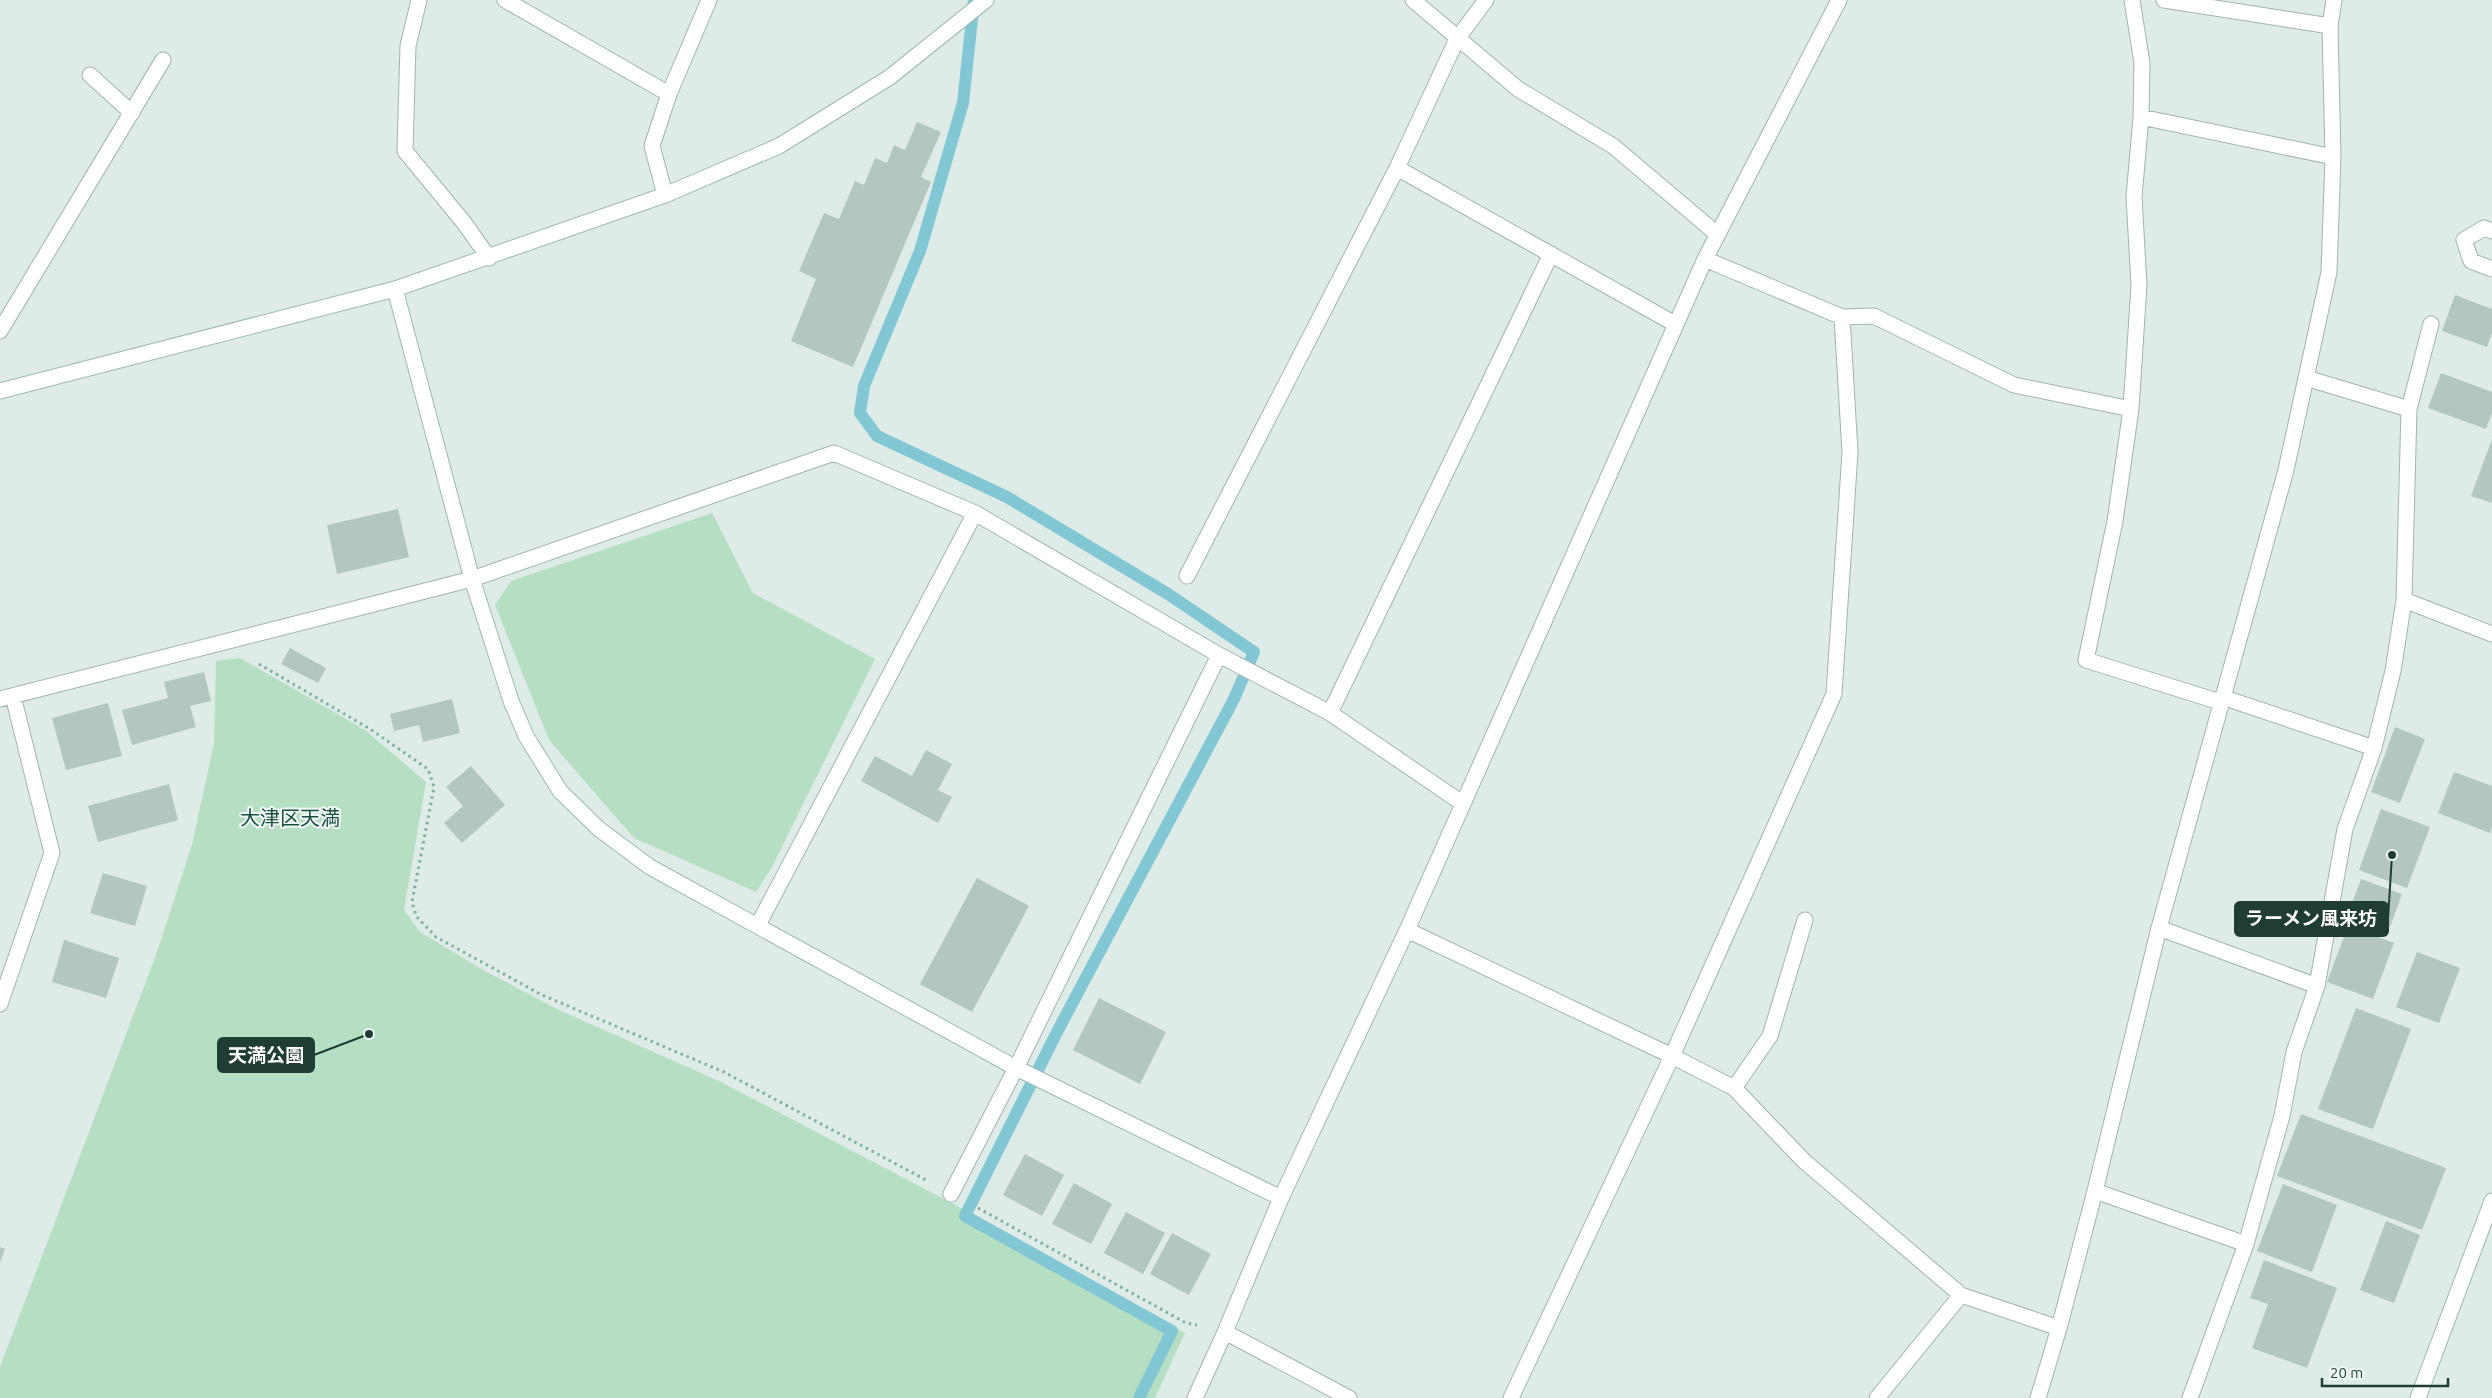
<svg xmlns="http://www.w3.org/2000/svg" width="2492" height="1398" viewBox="0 0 2492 1398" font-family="Ubuntu,'Noto Sans JP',sans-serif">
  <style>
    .green { fill: #b6dec2 }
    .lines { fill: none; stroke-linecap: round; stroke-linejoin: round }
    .stream { stroke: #83c7d4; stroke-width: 12 }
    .building { fill: #b4c6bf }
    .lane-casing { stroke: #a2b3ad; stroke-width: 17 }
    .street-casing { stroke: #a2b3ad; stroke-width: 17 }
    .secondary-casing { stroke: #9db8af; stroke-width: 17 }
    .path { stroke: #7eb1a2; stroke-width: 3; stroke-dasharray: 2.5 4; stroke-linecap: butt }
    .lane { stroke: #fff; stroke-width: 15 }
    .street { stroke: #fff; stroke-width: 15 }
    .secondary { stroke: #fff; stroke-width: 15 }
    .labels { text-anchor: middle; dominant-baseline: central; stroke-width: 4; stroke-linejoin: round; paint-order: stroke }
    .quarter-label { font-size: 20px; fill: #1a4f43; stroke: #f0f8f4 }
    .leader { fill: none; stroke: #1f3c35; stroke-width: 2 }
    .callout-dot { fill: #1f3c35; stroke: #f0f8f4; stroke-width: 2 }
    .callout { fill: #1f3c35; stroke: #1f3c35; stroke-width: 2 }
    .callout-label { font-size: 19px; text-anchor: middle; font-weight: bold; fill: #fff }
  </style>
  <rect width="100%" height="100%" fill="#dfebe6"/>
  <path class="green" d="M 712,513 L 753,593 L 875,659 L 772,867 L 756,892 L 634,838 L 549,740 L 495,605 L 511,581 Z
    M 240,658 L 365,730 L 426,782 L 404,910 L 420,932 L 483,970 L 559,1010 L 721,1082 L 959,1207 L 1185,1333 L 1155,1398 L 0,1398 L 0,1367 L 156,955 L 192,845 L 214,743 L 216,661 Z"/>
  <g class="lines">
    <path class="stream" d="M 974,0 L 963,103 L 920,251 L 864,386 L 860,413 L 877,436 L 1007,497 L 1168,594 L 1254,652 L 1234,699 L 1057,1032 L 965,1216 L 1172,1331 L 1139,1398"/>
  </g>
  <path class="building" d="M 917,122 L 941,132 L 921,177 L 931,182 L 853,367 L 791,341 L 816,279 L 799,271 L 824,213 L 839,219 L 855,181 L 864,185 L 875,158 L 887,163 L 894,145 L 905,150 Z
    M 2455,295 L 2492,309 L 2492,333 L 2487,347 L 2442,331 Z
    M 2441,373 L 2492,392 L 2492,413 L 2486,429 L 2428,408 Z
    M 2492,439 L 2492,503 L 2471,496 Z
    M 398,509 L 409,557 L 337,574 L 327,525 Z
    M 290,648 L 326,668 L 318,683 L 281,664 Z
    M 204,672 L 211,701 L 190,706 L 196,727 L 132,745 L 122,710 L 168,698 L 164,682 Z
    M 452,699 L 460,733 L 423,742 L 419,725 L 394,731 L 390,714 Z
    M 108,703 L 122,756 L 66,770 L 52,718 Z
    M 2395,727 L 2425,739 L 2400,803 L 2371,792 Z
    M 926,750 L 952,764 L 938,790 L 952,797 L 938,823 L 861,781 L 875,756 L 912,776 Z
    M 471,766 L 505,805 L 462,843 L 444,823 L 463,806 L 446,787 Z
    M 2454,772 L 2492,786 L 2492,827 L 2490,833 L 2438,813 Z
    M 169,784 L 178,820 L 98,842 L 88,806 Z
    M 2381,809 L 2430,827 L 2407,888 L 2359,870 Z
    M 103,873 L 147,886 L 135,926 L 90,913 Z
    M 977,878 L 1029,906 L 972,1012 L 920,984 Z
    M 2361,879 L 2402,894 L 2390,927 L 2349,912 Z
    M 2348,926 L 2394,943 L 2373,999 L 2327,982 Z
    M 64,940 L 119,958 L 106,998 L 52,982 Z
    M 2417,952 L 2460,968 L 2439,1023 L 2396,1007 Z
    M 1099,998 L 1166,1032 L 1140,1084 L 1073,1050 Z
    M 2356,1008 L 2411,1029 L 2373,1129 L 2318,1109 Z
    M 2301,1114 L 2446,1168 L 2422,1230 L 2277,1176 Z
    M 1025,1154 L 1064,1175 L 1042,1216 L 1003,1195 Z
    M 1074,1183 L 1112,1204 L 1091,1244 L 1052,1224 Z
    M 2283,1184 L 2337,1205 L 2312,1272 L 2257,1251 Z
    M 1126,1212 L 1165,1233 L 1143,1274 L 1104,1253 Z
    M 2386,1221 L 2420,1235 L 2394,1303 L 2360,1290 Z
    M 1172,1233 L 1211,1254 L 1189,1295 L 1150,1274 Z
    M 0,1247 L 5,1249 L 0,1263 Z
    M 2264,1260 L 2337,1288 L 2307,1368 L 2252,1348 L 2268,1304 L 2250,1298 Z"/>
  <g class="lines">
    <g class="lane-casing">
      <path id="lane" d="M 2164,0 L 2330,26
        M 2306,378 L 2409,409
        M 2404,600 L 2492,634
        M 2222,697 L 2374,748
        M 2159,928 L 2317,986
        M 1734,1088 L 1770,1036 L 1805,920
        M 2095,1191 L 2246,1244
        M 2190,1398 L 2246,1244 L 2282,1116 L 2294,1052 L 2317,986 L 2345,829 L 2374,748 L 2393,671 L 2404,600 L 2409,409 L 2431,324"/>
    </g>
    <g class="street-casing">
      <path id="street" d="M 419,0 L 408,46 L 405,151 L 465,224 L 489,258
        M 505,0 L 669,94
        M 1413,0 L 1518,89 L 1613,146 L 1717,234
        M 2132,0 L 2142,63 L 2141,117 L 2134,197 L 2139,285 L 2131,409 L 2115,521 L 2086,660 L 2220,702
        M 90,75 L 132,113
        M 2141,117 L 2333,157
        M 1397,168 L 1675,324
        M 665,195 L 652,146 L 669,94 L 709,0
        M 2492,231 L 2484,228 L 2464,240 L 2471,261 L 2492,269
        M 1842,317 L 1874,316 L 2014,385 L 2131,409
        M 0,331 L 163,60
        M 1187,576 L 1397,168 L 1457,39 L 1486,0
        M 1219,655 L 1330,713 L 1462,803
        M 0,699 L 472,579 L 834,453 L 975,513 L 1219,655 L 1016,1068 L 951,1194
        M 1330,713 L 1551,254
        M 758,925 L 975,513
        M 1407,930 L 1672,1056 L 1734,1088 L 1804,1161 L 1961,1295 L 2059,1328
        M 0,1004 L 52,853 L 13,696
        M 1225,1332 L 1349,1398
        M 1195,1398 L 1225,1332 L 1281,1198 L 1407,930 L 1705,259 L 1839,0
        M 1511,1398 L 1672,1056 L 1834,694 L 1850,452 L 1842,317 L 1705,259
        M 1877,1398 L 1961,1295
        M 2038,1398 L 2059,1328 L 2095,1191 L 2159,928 L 2286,470 L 2329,272 L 2333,157 L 2330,26 L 2334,0"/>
    </g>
    <g class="secondary-casing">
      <path id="secondary" d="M 395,289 L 472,579 L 511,701 L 526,736 L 560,791 L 599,829 L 650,867 L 1016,1068 L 1281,1198
        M 0,391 L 395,289 L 665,195 L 779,146 L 890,77 L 986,0
        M 2418,1398 L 2492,1201"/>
    </g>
    <path class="path" d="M 259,664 L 370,729 L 428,769 L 434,787 L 412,902 L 416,916 L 436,937 L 542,995 L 724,1072 L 926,1180
      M 978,1208 L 1186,1323 L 1197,1325"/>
    <use href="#lane" class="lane"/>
    <use href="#street" class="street"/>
    <use href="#secondary" class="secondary"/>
  </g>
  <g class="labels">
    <g class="quarter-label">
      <text x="290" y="817">大津区天満</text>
    </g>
  </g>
  <path class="leader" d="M2392 855L2388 919M369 1034L314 1055"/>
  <g class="callout-dot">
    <circle cx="2392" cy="855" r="5"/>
    <circle cx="369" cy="1034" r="5"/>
  </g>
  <g class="callout">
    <rect x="2235" y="902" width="153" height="34" rx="5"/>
    <rect x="218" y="1038" width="96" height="34" rx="5"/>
  </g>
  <g class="callout-label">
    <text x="2311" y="925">ラーメン風来坊</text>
    <text x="266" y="1062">天満公園</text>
  </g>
  <path d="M2322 1378v8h126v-8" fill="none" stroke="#1f3c35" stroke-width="2.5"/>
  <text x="2330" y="1378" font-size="15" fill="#1f3c35" stroke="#f0f8f4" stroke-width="4" paint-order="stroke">20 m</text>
</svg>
